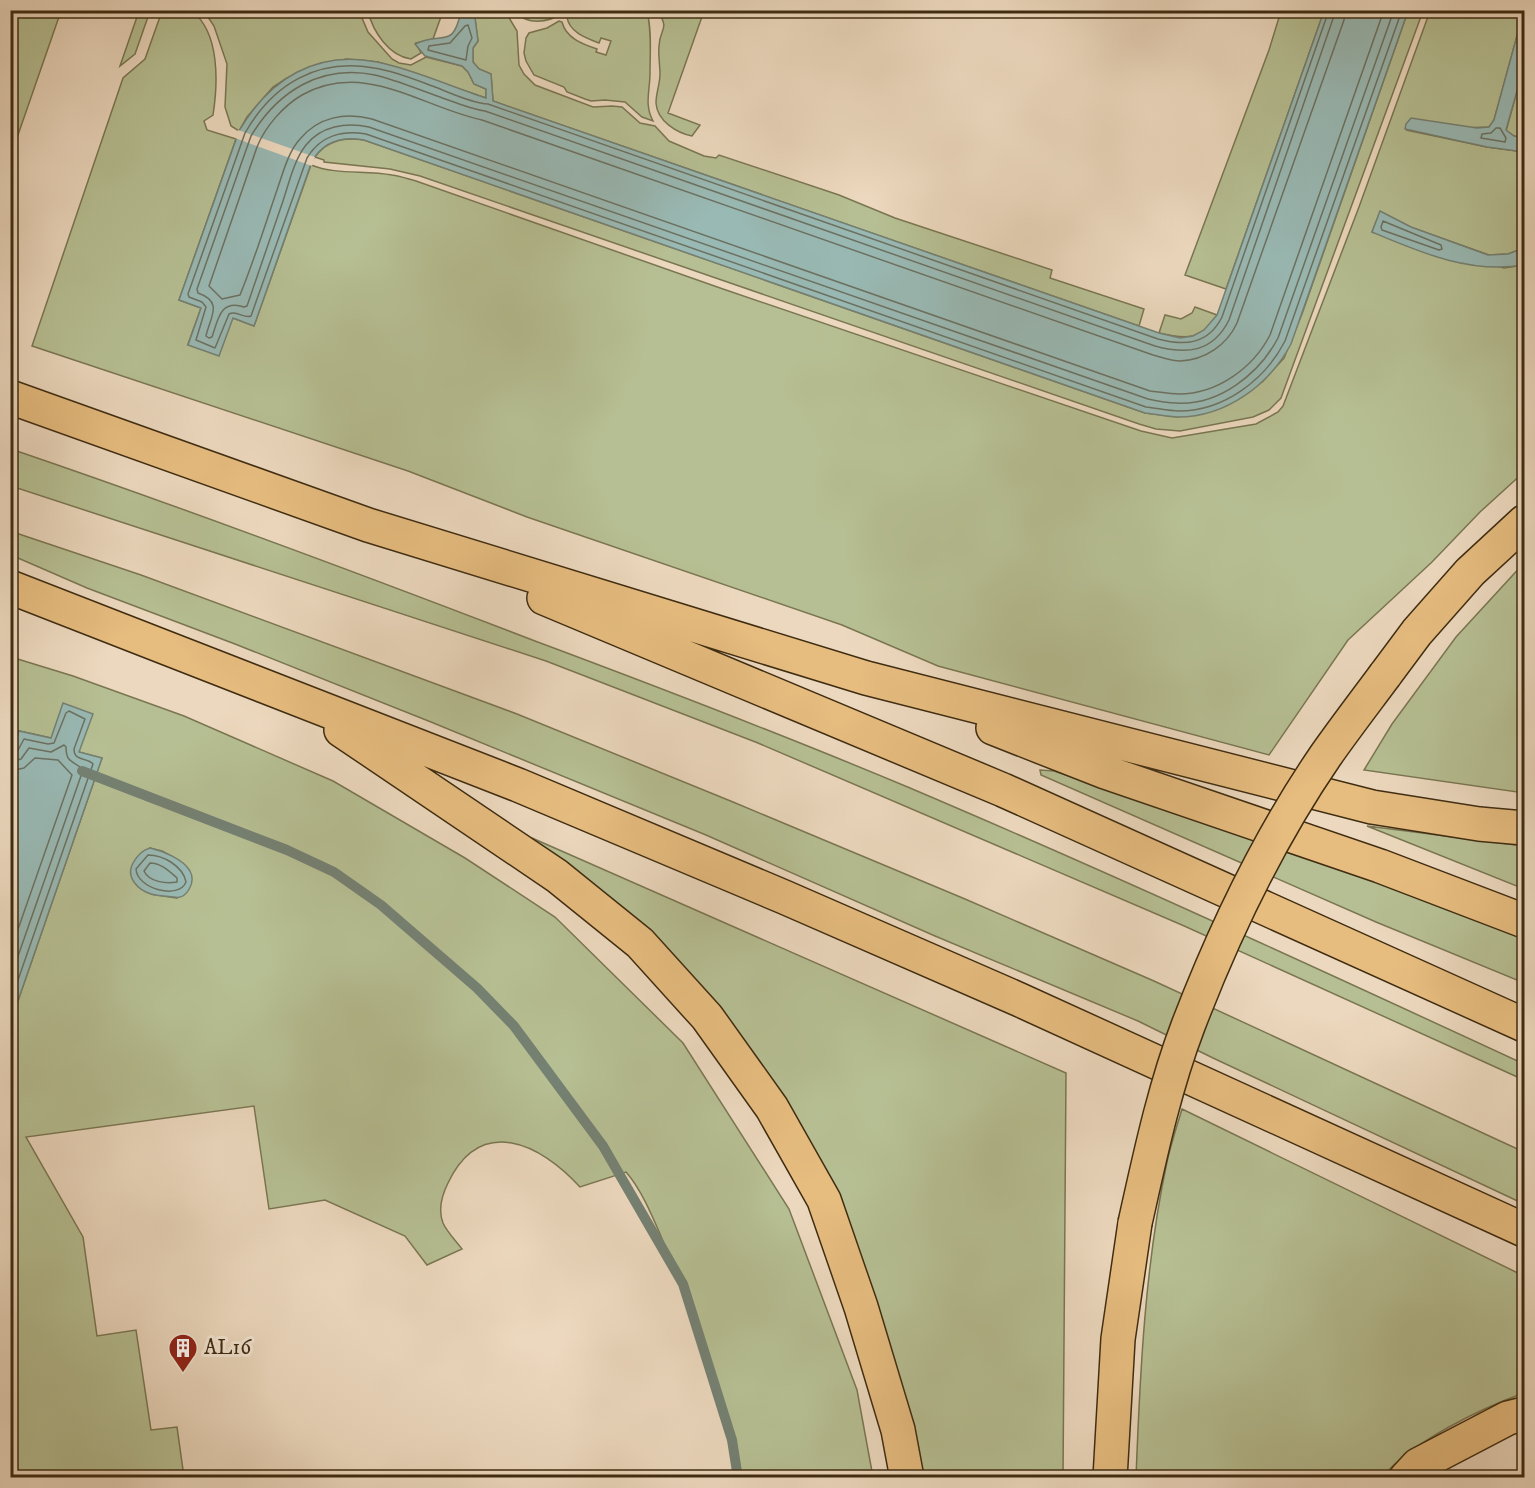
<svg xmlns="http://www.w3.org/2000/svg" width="1535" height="1488" viewBox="0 0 1535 1488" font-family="'IM FELL DW Pica',serif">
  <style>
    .green { fill: #b6bf93; stroke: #7a7652; stroke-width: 1.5; fill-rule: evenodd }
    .water { fill: #99b9b4; stroke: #758173; stroke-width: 1.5 }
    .pier { fill: #ecd8be }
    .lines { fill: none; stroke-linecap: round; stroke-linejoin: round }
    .shore { stroke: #6c7262; stroke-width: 1.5 }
    .stream { stroke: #758173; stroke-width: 10 }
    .motorway-casing { stroke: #3f2c11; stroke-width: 36 }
    .motorway { stroke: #e6bc7f; stroke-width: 33 }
    .motorway-bridge-casing { stroke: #3f2c11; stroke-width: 36; stroke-linecap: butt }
    .motorway-bridge { stroke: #e6bc7f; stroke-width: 33 }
    .labels { text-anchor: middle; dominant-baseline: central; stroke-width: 6; stroke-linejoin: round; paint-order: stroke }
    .poi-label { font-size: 21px; fill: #3f2c11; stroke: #f3e6d5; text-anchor: start }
  </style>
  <rect width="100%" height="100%" fill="#ecd8be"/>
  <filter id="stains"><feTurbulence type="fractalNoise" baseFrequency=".00333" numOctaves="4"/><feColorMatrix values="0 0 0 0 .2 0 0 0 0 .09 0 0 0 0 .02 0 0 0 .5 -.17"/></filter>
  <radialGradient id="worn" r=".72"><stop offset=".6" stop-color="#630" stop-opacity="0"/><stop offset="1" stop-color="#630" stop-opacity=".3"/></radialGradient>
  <path class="green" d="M 11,10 L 61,11 L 11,155 L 10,11 Z
    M 139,11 L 150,11 L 135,54 L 120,66 Z
    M 162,11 L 192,11 C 220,33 218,83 213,115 L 204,121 L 207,130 L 236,139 L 179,300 L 201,308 L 188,344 L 233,318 L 254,326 L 311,165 C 336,175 365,170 392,175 C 400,176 408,179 416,181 L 723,289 L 1141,431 L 1172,438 L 1256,424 L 1278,412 L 1283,406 L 1359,207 L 1430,11 L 1524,11 L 1494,120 L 1489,127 L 1406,130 L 1487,147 L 1524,152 L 1524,248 L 1508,254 L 1489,255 L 1410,227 L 1380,212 L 1372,232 L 1504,268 L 1524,265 L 1524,472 L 1480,512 L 1432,562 L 1348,640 L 1269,755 L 938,666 L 842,625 L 527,517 L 408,471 L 32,346 L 123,78 L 145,59 Z
    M 204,11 L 359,11 L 368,32 L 392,59 L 399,63 L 411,65 L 426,57 L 462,66 L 468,72 L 474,84 L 486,89 L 486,98 L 378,62 L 346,59 L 287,78 L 273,87 L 247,117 L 239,131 L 231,126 L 225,107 L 227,64 L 214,26 Z
    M 368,11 L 443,11 L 433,39 L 416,43 L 421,53 L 411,59 C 389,56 373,32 368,11 Z
    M 474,11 L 505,11 L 517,31 L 519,65 L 524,74 L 535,85 L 593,107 L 612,106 L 622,107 L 640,123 L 655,126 L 669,141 L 704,156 L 716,158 L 719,155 L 839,195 L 895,218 L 1052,270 L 1050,278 L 1144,309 L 1139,326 L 493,101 L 491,74 L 479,69 L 473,62 L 473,48 L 478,41 Z
    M 577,11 L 647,11 C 652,31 650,53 650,73 C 650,91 644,104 653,121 L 642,117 L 625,102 L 605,100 L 591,101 L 585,99 L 567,92 L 564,87 L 534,75 L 526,61 L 524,53 L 526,38 L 529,33 L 547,28 L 559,21 L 562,22 C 566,38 582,44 597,49 L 596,52 L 606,55 L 611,41 L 601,38 L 599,43 C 586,38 569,32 567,17 Z
    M 658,11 L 704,11 L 668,113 L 700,125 L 692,136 C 677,133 657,121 656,103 C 656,93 660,84 660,74 C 660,65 658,55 659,46 C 660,27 670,31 658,11 Z
    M 1281,11 L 1324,11 L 1226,289 L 1185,275 L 1269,50 Z
    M 1408,11 L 1423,11 L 1281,398 L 1269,410 L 1253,417 L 1180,431 L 1156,429 L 1139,424 L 420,176 L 390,169 L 324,162 L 324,160 L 315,157 C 327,140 345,137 364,140 L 1145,413 L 1178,417 L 1262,382 L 1284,358 L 1302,314 Z
    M 515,12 L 515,11 L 568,11 C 551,21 530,27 515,12 Z
    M 1524,66 L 1524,138 L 1514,136 L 1506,131 Z
    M 1195,307 L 1217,315 C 1203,341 1184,339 1159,333 L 1165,315 L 1181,319 L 1192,313 Z
    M 11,449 C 187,509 361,574 535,641 C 661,688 786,736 910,788 C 1117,876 1321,970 1524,1064 L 1524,1080 L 1182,925 L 758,743 L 546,661 L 11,486 Z
    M 10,531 L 141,575 L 517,714 L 733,802 L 965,899 L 1154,981 L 1524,1152 L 1524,1204 L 1213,1058 L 1138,1021 L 935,936 L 706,835 L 431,722 L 235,644 L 87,588 L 11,555 Z
    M 1524,563 L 1524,793 L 1364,770 L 1392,724 L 1456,637 Z
    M 11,657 L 73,676 L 184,716 L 333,781 L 465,858 L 555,917 L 683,1043 L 789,1209 L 857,1390 L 873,1477 L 740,1477 C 723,1396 697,1317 663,1241 C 654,1220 642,1190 626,1172 L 580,1187 C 541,1144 481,1114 448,1183 C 442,1195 438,1210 443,1223 C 447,1232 456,1241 462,1249 L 427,1265 L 405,1236 L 325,1200 L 269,1209 L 254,1106 L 26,1137 L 83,1237 L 97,1336 L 136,1330 L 151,1430 L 177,1427 L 184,1477 L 11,1477 L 11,1021 L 102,758 L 79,752 L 51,738 L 19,731 L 11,756 ZM 150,848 L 162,851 L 173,857 L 177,898 L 151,894 Z
    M 1040,770 L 1054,771 L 1477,914 L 1524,933 L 1524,983 L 1376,922 L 1041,775 Z
    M 1367,826 L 1524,846 L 1524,889 Z
    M 532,838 L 1066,1073 L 1063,1477 L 914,1477 L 898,1390 L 717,1007 Z
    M 1182,1109 L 1524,1276 L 1524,1393 C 1479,1409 1414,1441 1382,1477 L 1136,1478 C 1140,1372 1145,1265 1167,1162 C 1171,1144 1177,1126 1182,1109 Z"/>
  <path class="water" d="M 474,10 L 478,41 L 473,48 L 473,62 L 479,69 L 491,74 L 493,101 L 1159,333 L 1180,338 L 1193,336 L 1204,330 L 1217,315 L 1324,11 L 1408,11 L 1291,344 C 1269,385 1226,417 1178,417 C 1167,417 1156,414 1145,413 L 364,140 C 343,136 324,141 312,161 L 254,326 L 233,318 L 219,356 L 188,345 L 201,308 L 179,300 L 239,131 C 269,79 316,50 377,62 C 410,68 452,87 486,98 L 486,89 L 474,84 L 468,72 L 462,66 L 425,56 L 415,44 C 443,31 453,50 461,11 Z
    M 1524,10 L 1524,66 L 1506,130 L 1514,136 L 1524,138 L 1524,152 L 1487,147 L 1405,129 L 1406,124 L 1411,118 L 1477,128 L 1489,127 L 1494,120 Z
    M 1380,211 L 1411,227 L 1488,255 L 1508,254 L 1524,248 L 1524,265 C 1470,274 1422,253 1372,232 Z
    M 63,703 L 93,714 L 79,752 L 102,758 L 11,1021 L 11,756 L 19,731 L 51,738 Z
    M 150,848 C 163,851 183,859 190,871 C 196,882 187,900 174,897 C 167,896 158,896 151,894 C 138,890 125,877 133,863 C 137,856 142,850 150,848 Z"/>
  <path class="pier" d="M 238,130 L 315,157 L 312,166 L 235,138 Z"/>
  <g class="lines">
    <path class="shore" d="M 1329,10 L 1222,317 C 1208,345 1184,346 1158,339 L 488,104 C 471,103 451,93 435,87 C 416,80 395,71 374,68 C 317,58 273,84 245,133 L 188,294 L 189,297 L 202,302 L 206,307 L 196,340 L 215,348 L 229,314 C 237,310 244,319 251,316 L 307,158 C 320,136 342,130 366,134 L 1146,407 C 1157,408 1168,411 1179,411 C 1224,411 1265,380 1285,341 L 1402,10
      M 1336,10 L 1229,320 C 1213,352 1187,355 1155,346 L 485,111 C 469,109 452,101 437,96 C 417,89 396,80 375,75 C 321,64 278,91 251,136 L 197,289 L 198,293 C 224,302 210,317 206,336 L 209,338 L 212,337 C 218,320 220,299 244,307 L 247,306 C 259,271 271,236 283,201 C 289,183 294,160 306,145 C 321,126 346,122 369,127 L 1148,399 C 1157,401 1167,403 1176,403 C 1219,406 1259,374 1278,338 L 1394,10
      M 1345,10 L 1344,20 L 1237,323 C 1227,345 1205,360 1180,361 C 1171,361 1161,357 1153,355 L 482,120 C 421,107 365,60 302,95 C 283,106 265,127 257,147 L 209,286 L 222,299 L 240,295 C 254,261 265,225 277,190 C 283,173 288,152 300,139 C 318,117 345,112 372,119 L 1150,391 C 1159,392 1170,394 1179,394 C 1217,394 1253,368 1270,335 L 1384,10
      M 468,25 L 472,38 L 468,46 L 466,60 L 428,50 L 429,46 L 450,43 L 465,26 Z
      M 1496,128 L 1500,128 L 1506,138 L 1505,142 L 1481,138 L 1482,134 L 1491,133 Z
      M 1383,221 L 1441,245 L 1442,249 L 1439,250 L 1382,230 L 1381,227 Z
      M 10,754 L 17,752 L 24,739 L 48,744 L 54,743 L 66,713 L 69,711 L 85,719 L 74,749 C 74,762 87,757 93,764 L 10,1003
      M 10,762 L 21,759 L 29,748 L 51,752 L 64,745 L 66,747 C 66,765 75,760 83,770 L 10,979
      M 10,771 L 24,768 L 35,758 L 58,760 L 72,775 L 10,952
      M 148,855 C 163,855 183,866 186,882 C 179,900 137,889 136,869 Z
      M 150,863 C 161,863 169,871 177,878 L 177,882 C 166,884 149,882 144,871 Z"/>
    <path class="stream" d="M 82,771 L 287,850 L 334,872 L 381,905 L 477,988 L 514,1026 L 603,1146 L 683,1284 L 732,1440 L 738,1478"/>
    <g class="motorway-casing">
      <path id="motorway" d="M 10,397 L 368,525 L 866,678 L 1372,807 L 1479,824 L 1524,828
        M 10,587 L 518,785 L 784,897 L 1020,1000 L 1524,1230
        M 544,598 L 1003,790 L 1524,1025
        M 1385,675 L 1417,632 L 1470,572 L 1524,522
        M 993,728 L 1105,772 L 1380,866 L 1524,921
        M 341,730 L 557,876 L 640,943 L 707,1017 L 772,1108 L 824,1200 L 861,1307 L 898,1430 L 907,1478
        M 1110,1478 L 1118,1339 L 1135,1223
        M 1406,1478 L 1418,1465 L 1508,1418 L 1524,1414"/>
    </g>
    <use href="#motorway" class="motorway"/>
    <g class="motorway-bridge-casing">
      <path id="motorway-bridge" d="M 1135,1223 C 1150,1156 1164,1089 1188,1026 C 1224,932 1269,838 1326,755 C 1345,728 1365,702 1385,675"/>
    </g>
    <use href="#motorway-bridge" class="motorway-bridge"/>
  </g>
  <defs>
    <g id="building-pin" transform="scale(1.5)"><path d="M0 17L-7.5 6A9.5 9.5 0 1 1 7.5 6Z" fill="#8f2418" stroke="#f3e6d5"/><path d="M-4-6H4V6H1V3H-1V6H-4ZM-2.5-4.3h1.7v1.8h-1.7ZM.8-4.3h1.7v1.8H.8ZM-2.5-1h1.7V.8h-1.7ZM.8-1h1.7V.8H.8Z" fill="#fff"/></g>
  </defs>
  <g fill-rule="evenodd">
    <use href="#building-pin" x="183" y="1348"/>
  </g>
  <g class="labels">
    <g class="poi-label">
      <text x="204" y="1348">AL16</text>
    </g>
  </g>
  <rect width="1535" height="1488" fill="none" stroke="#ecd8be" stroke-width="36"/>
  <rect x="12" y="12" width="1511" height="1464" fill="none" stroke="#3f2c11" stroke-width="3"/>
  <rect x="18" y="18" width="1499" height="1452" fill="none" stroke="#3f2c11" stroke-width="1.5"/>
  <rect width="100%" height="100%" filter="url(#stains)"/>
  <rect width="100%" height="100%" fill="url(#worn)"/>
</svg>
